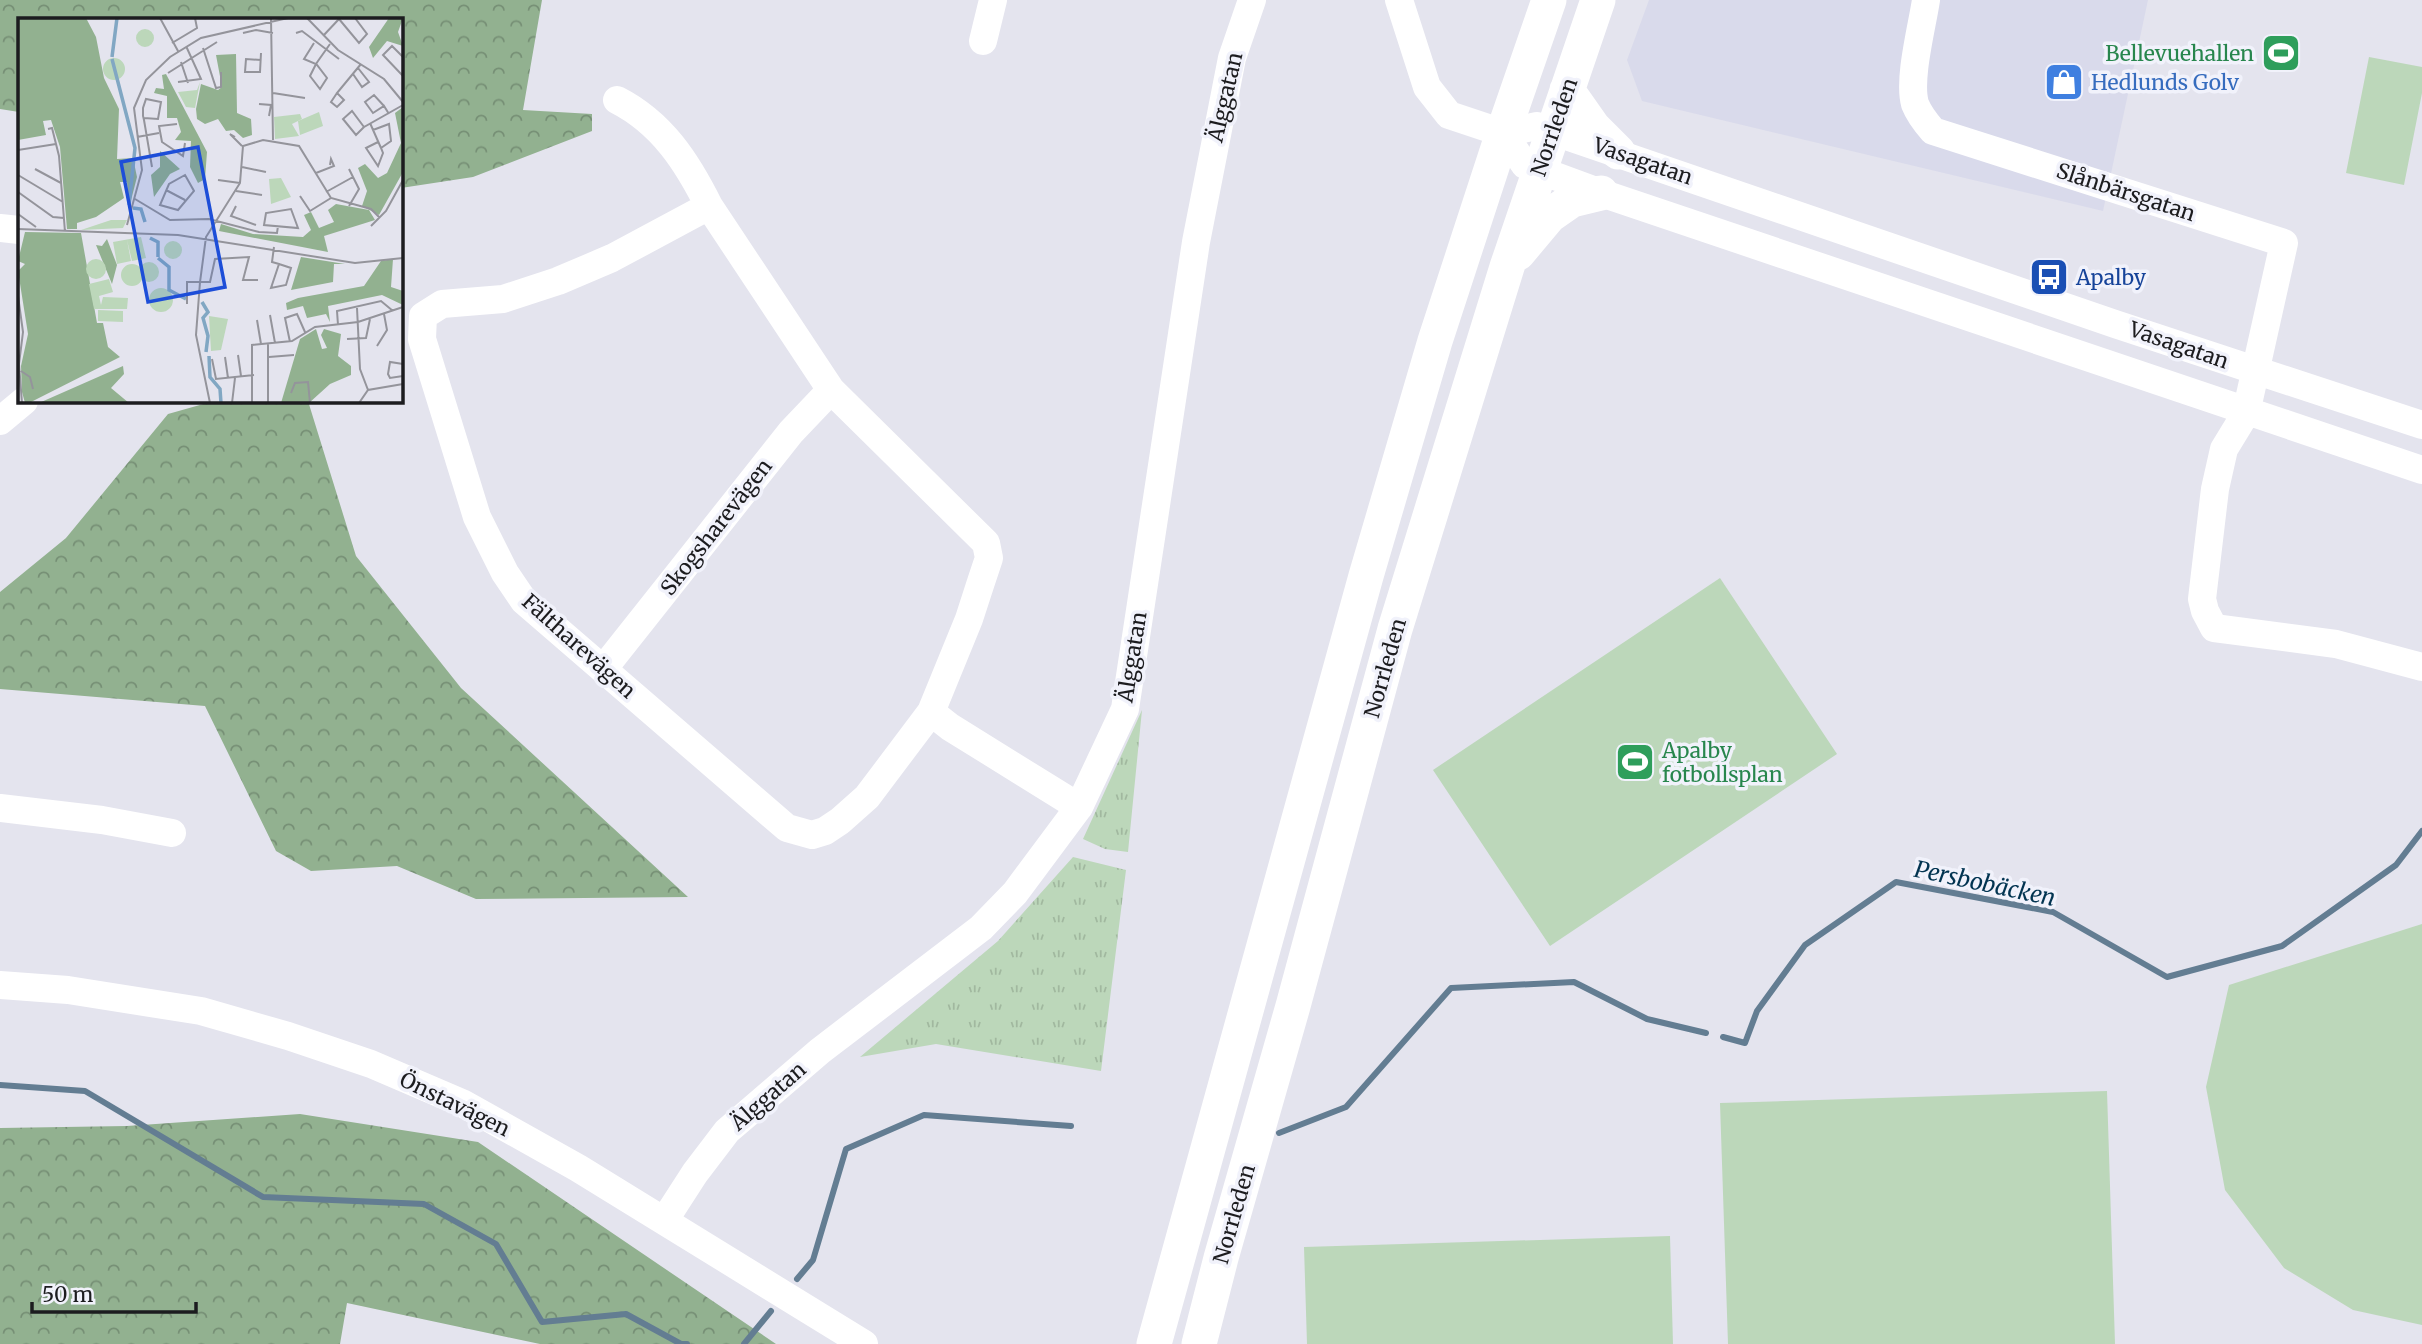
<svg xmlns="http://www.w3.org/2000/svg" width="2422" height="1344" viewBox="0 0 2422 1344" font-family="Merriweather,serif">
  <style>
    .built { fill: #d9daeb }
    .grass { fill: url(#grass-tufts) }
    .forest { fill: url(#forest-crowns) }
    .pitch { fill: #bcd7ba }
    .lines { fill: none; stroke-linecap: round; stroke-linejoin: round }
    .stream { stroke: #637d92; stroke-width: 6 }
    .minor { stroke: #fff; stroke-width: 28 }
    .major { stroke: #fff; stroke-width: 35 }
    .labels { text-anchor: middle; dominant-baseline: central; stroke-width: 7; stroke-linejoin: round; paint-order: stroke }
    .leisure-label { font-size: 21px; fill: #27864d; stroke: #f1f2fb; text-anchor: end }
    .shop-label { font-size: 21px; fill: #366cbe; stroke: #f1f2fb; text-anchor: start }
    .street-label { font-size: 21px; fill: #1c1c1f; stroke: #f1f2fb }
    .transit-label { font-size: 21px; fill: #164399; stroke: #f1f2fb; text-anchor: start }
    .water-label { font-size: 23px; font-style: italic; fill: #023451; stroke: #f1f2fb }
    .inset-river { fill: none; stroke: #81a7c3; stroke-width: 3.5 }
    .inset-road { fill: none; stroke: #94949b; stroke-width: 2 }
    .view { fill: #1d4ed8; fill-opacity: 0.15; stroke: #1d4ed8; stroke-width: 3.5 }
    .inset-edge { fill: none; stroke: #1c1c1f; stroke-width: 3.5 }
  </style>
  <defs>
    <pattern id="grass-tufts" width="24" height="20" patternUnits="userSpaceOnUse" patternTransform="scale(1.75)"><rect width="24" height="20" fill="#bcd7ba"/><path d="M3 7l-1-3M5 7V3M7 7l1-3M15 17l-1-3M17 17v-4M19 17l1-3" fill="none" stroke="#a1b89f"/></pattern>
    <pattern id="forest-crowns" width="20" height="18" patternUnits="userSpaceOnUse" patternTransform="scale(1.75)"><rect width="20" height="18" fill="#92b190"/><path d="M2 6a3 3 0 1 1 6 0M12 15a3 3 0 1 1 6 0" fill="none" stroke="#768f75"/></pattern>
  </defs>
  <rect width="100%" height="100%" fill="#e4e4ee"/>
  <path class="built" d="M 1649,0 L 2148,0 L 2103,211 L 1642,101 L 1627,60 Z"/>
  <path class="grass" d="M 1142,710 L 1128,852 L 1105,849 L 1083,839 Z
    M 1073,857 L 1126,870 L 1101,1071 L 936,1044 L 860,1057 L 998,941 Z"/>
  <path class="forest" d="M 0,0 L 542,0 L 523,110 L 592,114 L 592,131 L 473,177 L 401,188 L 401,19 L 19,19 L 19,112 L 0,109 Z
    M 214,401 L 308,401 L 356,556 L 461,688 L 688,897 L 476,899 L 397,866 L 311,871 L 276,851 L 205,706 L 0,689 L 0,592 L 66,538 L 168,414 Z
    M 300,1114 L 478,1142 L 776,1344 L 540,1344 L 347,1303 L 340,1344 L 0,1344 L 0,1128 L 127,1126 Z"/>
  <path class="pitch" d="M 2369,57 L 2422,67 L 2422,93 L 2404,185 L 2346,173 Z
    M 1720,578 L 1837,754 L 1550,946 L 1433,770 Z
    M 2422,924 L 2422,1325 L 2353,1310 L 2284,1268 L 2225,1190 L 2206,1087 L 2229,985 Z
    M 2107,1091 L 2115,1344 L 1728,1344 L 1720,1103 Z
    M 1670,1236 L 1673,1344 L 1307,1344 L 1304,1247 Z"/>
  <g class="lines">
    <path class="stream" d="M 1723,1037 L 1745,1043 L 1757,1011 L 1805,945 L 1896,882 L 2053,912 L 2167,977 L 2282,946 L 2396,865 L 2422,831
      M 0,1085 L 85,1091 L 263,1197 L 424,1204 L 496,1244 L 542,1322 L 626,1314 L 681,1344 L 687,1344
      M 1279,1133 L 1346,1107 L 1451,988 L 1574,982 L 1647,1019 L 1706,1033
      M 797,1279 L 813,1260 L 846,1149 L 924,1115 L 1071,1126
      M 744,1344 L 771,1311"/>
    <path class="minor" d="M 1399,0 L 1427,87 L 1449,115 L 1503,133 L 1537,126 L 2115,324 L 2422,425
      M 1926,0 C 1922,27 1908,79 1915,104 C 1919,114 1926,123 1933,131 L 2284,243 L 2246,413 L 2224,449 L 2215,489 L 2202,599 L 2205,611 L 2214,628 L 2336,644 L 2422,667
      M 983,41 L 993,0
      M 617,100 C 662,123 687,162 709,206
      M 1503,133 L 1525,165 L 1601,193 L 2422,470
      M 709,206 L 831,390 L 986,543 L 989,558 L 981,582 L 969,619 L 931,712 L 867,797 L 840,821 L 825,831 L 812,835 L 787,828 L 524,601 L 505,573 L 477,517 L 422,339 L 423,316 L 442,304 L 503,299 L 558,281 L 612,258 Z
      M 0,228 L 19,230
      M 0,421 L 24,401
      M 604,668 L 791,432 L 831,390
      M 931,712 L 950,727 L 1079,807
      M 0,808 L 102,820 L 172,833
      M 0,985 L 68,990 L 201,1011 L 288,1036 L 371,1064 L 462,1103 L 578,1168 L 864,1344
      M 664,1221 L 695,1173 L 727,1131 L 820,1051 L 981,928 L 1015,893 L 1079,807 L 1125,709 L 1196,242 L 1232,58 L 1252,0"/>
    <path class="major" d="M 1567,90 L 1593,127 L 1618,152
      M 1518,253 L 1549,216 L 1572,200 L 1601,193
      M 1154,1344 L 1366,576 L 1435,341 L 1503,133 L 1549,0
      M 1199,1344 L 1221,1258 L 1293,1006 L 1395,629 L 1507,267 L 1598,0"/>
  </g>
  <defs>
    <g id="stadium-square" transform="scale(2.0125)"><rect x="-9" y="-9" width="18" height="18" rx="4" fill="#2e9e5b" stroke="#f1f2fb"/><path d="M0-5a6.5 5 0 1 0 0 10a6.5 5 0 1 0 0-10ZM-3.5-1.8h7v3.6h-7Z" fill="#fff"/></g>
    <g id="shop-square" transform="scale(2.0125)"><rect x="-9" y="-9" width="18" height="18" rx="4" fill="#3f7fe0" stroke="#f1f2fb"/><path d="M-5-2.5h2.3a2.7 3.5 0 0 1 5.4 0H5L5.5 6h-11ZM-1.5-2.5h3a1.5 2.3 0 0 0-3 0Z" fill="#fff"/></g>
    <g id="bus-square" transform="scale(2.0125)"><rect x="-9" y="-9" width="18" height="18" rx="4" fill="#1a4fb4" stroke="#f1f2fb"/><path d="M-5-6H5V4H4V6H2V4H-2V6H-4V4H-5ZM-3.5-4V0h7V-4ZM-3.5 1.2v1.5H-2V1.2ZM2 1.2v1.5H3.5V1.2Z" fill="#fff"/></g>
  </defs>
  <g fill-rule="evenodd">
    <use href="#stadium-square" x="2281" y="53"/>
    <use href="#shop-square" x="2064" y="82"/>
    <use href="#bus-square" x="2049" y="277"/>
    <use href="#stadium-square" x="1635" y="762"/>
  </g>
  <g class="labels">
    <g class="leisure-label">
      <text x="2254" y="53">Bellevuehallen</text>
      <text x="1662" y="750" text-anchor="start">Apalby<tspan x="1662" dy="24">fotbollsplan</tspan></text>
    </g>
    <g class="shop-label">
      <text x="2091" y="82">Hedlunds Golv</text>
    </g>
    <g class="street-label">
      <text transform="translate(1225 97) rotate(-77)">Älggatan</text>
      <text transform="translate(1554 127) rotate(-71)">Norrleden</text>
      <text transform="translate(1643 161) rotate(19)">Vasagatan</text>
      <text transform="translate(2126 192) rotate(18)">Slånbärsgatan</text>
      <text transform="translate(2179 345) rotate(19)">Vasagatan</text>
      <text transform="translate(716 527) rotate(-52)">Skogsharevägen</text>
      <text transform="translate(579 646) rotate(42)">Fältharevägen</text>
      <text transform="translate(1132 657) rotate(-81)">Älggatan</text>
      <text transform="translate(1385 668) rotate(-74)">Norrleden</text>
      <text transform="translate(768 1096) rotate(-41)">Älggatan</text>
      <text transform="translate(455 1104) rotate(26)">Önstavägen</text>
      <text transform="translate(1234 1214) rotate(-74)">Norrleden</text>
    </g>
    <g class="transit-label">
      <text x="2076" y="277">Apalby</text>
    </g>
    <g class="water-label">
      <text transform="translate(1985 883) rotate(12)">Persbobäcken</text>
    </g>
  </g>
  <g transform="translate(18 18)">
    <rect width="385" height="385" fill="#e4e4ee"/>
    <path d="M 182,64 L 177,90 L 168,89 L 160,74 L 179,72 ZM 282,96 L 284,101 L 274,106 L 281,118 L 257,121 L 256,99 ZM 263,160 L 273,179 L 253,186 L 251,161 ZM 93,202 L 109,202 L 105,210 L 63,212 Z" fill="#bcd7ba"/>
    <path d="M 0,0 L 68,0 L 78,19 L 86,60 L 101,91 L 99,141 L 115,140 L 119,159 L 111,190 L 109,164 L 102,164 L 106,180 L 78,199 L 59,205 L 59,211 L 49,211 L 42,129 L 33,102 L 25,103 L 28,117 L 0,122 ZM 371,0 L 385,0 L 380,14 L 385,28 L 369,23 L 355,40 L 351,29 ZM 218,36 L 219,95 L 233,101 L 234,117 L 225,120 L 216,112 L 208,113 L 200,101 L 187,106 L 179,101 L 178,91 L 183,66 L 200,72 L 204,69 L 198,37 ZM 148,56 L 189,134 L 187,161 L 180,165 L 172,149 L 173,123 L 157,122 L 163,114 L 159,100 L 149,100 L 149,78 L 136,75 L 138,70 L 146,71 L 144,57 ZM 385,89 L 385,154 L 361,197 L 344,188 L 349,173 L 340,150 L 347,146 L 360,160 L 369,155 L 383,125 L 377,95 ZM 142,133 L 162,151 L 152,156 L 136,179 L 133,157 L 142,149 ZM 318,186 L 351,192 L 357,202 L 306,218 L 310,234 L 201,213 L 203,206 L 235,216 L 285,219 L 293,212 L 286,197 L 293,194 L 301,210 L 316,204 L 310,192 ZM 7,214 L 63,215 L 79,305 L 85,305 L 90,329 L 102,339 L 11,385 L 7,385 L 4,374 L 3,348 L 10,316 L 0,253 L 7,246 L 0,243 ZM 89,221 L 99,247 L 94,266 L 78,227 L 84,228 ZM 283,239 L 327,246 L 316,246 L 315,264 L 273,272 ZM 375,241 L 373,269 L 385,273 L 385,287 L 364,277 L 310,288 L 312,304 L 308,296 L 289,300 L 285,288 L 269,292 L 268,285 L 280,280 L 346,268 L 363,243 ZM 298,311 L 304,331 L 309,330 L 303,317 L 306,311 L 323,316 L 320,338 L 333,348 L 333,357 L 312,366 L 291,385 L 263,385 L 282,321 ZM 105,348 L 106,356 L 93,370 L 111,385 L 21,385 Z" fill="#92b190"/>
    <path d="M85 51a11 11 0 1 1 22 0a11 11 0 1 1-22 0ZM 191,298 L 210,301 L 203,332 L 193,333 Z" fill="#bcd7ba"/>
    <path d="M118 20a9 9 0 1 1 18 0a9 9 0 1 1-18 0ZM 301,94 L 305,108 L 282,117 L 280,103 ZM 123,219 L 128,240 L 114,243 L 109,222 L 113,243 L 99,246 L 95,224 ZM146 232a9 9 0 1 1 18 0a9 9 0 1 1-18 0ZM68 251a10 10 0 1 1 20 0a10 10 0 1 1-20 0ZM121 254a10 10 0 1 1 20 0a10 10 0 1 1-20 0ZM103 257a11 11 0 1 1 22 0a11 11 0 1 1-22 0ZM 91,261 L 95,274 L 81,278 L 83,287 L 85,279 L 110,280 L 109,291 L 76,291 L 71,266 ZM131 282a12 12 0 1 1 24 0a12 12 0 1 1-24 0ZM 80,292 L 105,293 L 105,304 L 80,303 Z" fill="#bcd7ba"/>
    <path class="inset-river" d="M 94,39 L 99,0M 94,41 L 117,130 L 111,187M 115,190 L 123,191 L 127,204M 132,220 L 140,224 L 140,239M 140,240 L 151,249 L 151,272 L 168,281M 184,284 L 190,294 L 185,300 L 190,318 L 188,334M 191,338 L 192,359 L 202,371 L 203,385"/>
    <path class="inset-road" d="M 142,0 L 160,33M 253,0 L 255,122M 289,0 L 320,32 L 366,61 L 385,84M 321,1 L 341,25 L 349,16 L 337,0M 225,15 L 238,12 L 255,15M 278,15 L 284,13 L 321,41M 305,18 L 321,1M 154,25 L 179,10 L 177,0M 296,25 L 286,41 L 298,46 L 299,47 L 309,60 L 302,71 L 292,58 L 298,46 L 300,43 L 312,26M 185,30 L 198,70 L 203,69 L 203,54M 243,42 L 228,41 L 227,54 L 242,54 L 243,35M 163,44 L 170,65M 150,55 L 199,24M 335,56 L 344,69 L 351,64 L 340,50M 385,58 L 365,37 L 374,28 L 385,39M 160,64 L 183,61 L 168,28M 255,75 L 287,80M 319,75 L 313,84 L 319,89 L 326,82 L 319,75 L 343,46M 241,86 L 253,87 L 251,98M 366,88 L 356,77 L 347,84 L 355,95 L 366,88 L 371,96M 126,100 L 140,101 L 143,84 L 128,81 L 125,90 L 125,98 L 126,102 L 134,149M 352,105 L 363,130 L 365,135 L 360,148 L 348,130 L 360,124M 159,106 L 141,108 L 144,124 L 165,138 L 167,125M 346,109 L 338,117 L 325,101 L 334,93 L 346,109 L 385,87M 30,111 L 34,110 L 41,138 L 47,214M 355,112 L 371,106 L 373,123 L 363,130M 119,119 L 141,115M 217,119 L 212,116 L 224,128M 0,132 L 38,126M 224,149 L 248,154M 17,151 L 43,165M 331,151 L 341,171 L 331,188M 298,155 L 316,148 L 313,141 L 312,147M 0,157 L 45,184M 167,157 L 176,173 L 160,192 L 142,187 L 151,166 ZM 200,162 L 222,165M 148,172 L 167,182M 218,173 L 244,177M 0,174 L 35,199 L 46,200M 308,174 L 335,159M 282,178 L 292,193 L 313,180M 117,181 L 152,202 L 191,201 L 241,214 L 259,215 L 260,208M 218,188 L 213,198 L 238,207M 273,191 L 280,210 L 246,207 L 248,195 ZM 0,196 L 18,209M 109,207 L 124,152 L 116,90 L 128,62 L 152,39 L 183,20 L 270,0M 353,208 L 368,193 L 385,162M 0,211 L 160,217 L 337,245 L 385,240M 256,229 L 254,244 L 261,246 L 253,270 L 268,267 L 273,250 L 261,246M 0,278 L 5,314 L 1,346 L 4,385M 169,286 L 169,264 L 192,264 L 197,241 L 231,239 L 225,262 L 240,262M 339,290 L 342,351 L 350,372M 252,297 L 257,325M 239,302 L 243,326M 320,307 L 319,293 L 363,283 L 375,293M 329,321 L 348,320 L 352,301M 272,324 L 267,300 L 279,296 L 287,314M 250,326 L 250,385M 359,328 L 369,312 L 366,296M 220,337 L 223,358M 207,339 L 210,360M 251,339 L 276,337M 194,341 L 198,361 L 236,357M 385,346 L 372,344 L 370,356 L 372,360 L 385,358M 3,353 L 12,359 L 15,371M 273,375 L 277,365 L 290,364 L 292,385M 192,385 L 178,317 L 182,264 L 188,219 L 222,165 L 225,128 L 245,122 L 281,128 L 313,180 L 353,191 L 362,200M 214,385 L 217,360M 234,385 L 234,327 L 274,323 L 297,309 L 340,304 L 385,289M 341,385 L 350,372 L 385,366"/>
    <path class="view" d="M 180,129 L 207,269 L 130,284 L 103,144 Z"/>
    <rect width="385" height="385" class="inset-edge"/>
  </g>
  <path d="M32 1302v10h164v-10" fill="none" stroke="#1c1c1f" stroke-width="3.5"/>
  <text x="42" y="1302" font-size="21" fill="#1c1c1f" stroke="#f1f2fb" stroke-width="5" paint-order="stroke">50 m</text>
</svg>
